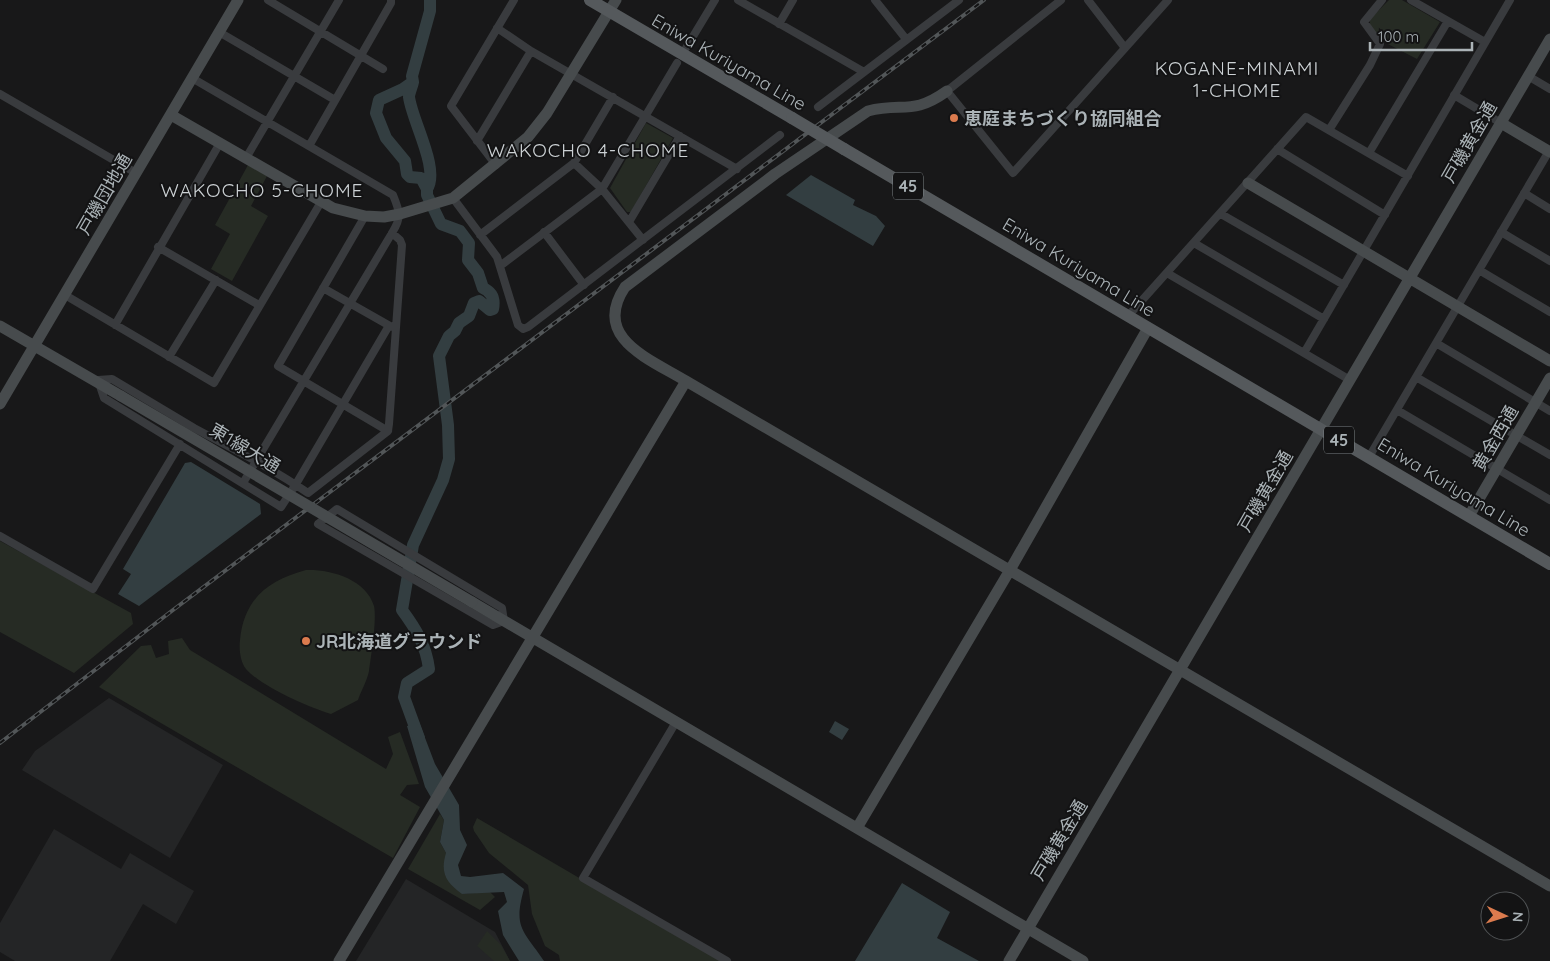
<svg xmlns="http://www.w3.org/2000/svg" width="1550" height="961" viewBox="0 0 1550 961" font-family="Quicksand,'Noto Sans JP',sans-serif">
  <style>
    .built { fill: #242526 }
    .green { fill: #262b24 }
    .water { fill: #333e41 }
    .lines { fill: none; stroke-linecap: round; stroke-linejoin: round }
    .river { stroke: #333e41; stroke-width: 12 }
    .street { stroke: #393b3e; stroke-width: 8 }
    .secondary { stroke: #474b4d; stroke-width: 11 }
    .primary { stroke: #55595c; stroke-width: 12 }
    .rail-casing { stroke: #525658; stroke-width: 4 }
    .rail { stroke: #131314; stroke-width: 2; stroke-dasharray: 5.5; stroke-linecap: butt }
    .secondary-bridge { stroke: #474b4d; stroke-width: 11 }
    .primary-bridge { stroke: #55595c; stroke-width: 12 }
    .poi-dot { fill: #db7b4e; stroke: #131314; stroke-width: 2 }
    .labels { text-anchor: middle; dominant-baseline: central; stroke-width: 4; stroke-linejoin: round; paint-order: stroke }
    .shield { fill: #131314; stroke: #7d8386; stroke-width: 1 }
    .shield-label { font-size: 16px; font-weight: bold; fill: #abb3b7 }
    .street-label { font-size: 18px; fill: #abb3b7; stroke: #131314 }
    .poi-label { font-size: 18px; font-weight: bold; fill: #abb3b7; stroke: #131314; text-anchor: start }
    .neighbourhood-label { font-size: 19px; letter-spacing: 1px; fill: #ccd1d4; stroke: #131314 }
  </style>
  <rect width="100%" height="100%" fill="#181819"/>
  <path class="built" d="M 109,698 L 223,765 L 170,858 L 22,770 L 35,751 Z
    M 54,829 L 121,869 L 130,853 L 194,891 L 176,924 L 143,904 L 110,961 L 15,961 L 0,952 L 0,923 Z
    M 406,879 L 495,932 L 510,961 L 356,961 Z"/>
  <path class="green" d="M 1389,0 L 1402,0 L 1440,22 L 1417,59 L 1382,41 L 1370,26 L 1370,19 Z
    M 646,123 L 673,138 L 631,212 L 627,212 L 610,188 Z
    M 248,165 L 267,176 L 251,206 L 268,216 L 232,281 L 211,269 L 230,234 L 215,225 Z
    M 0,541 L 131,613 L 133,624 L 74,673 L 0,632 Z
    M 306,570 C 330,569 366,579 374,606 C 377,619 371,657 369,671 C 367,681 361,691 358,700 L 331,714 C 308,707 262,687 246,669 C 240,661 239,649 240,640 C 244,598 269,580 306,570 Z
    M 182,638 L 190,650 L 386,769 L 393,754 L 388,737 L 400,732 L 419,784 L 407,785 L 400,795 L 420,807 L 393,858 L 99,687 L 141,646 L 151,645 L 156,658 L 169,654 L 168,641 Z
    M 440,814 L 444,820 L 440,842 L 446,853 L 462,894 L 490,892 L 495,897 L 480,910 L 408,869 Z
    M 477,818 L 721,961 L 560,961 L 559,955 L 545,946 L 532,914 L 528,885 L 489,853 L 474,831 L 473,827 Z
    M 487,931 L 501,945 L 510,961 L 494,961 L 477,946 Z"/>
  <path class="water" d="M 811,175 L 855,200 L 853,205 L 876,216 L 885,226 L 873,246 L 786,195 Z
    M 191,462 L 260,504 L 261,514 L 139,606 L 118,594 L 131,574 L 123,569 L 185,463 Z
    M 835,721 L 849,729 L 842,740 L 829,732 Z
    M 419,722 L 435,764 L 459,805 L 460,830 L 467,845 L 458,865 L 461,876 L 470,877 L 503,873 L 524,889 C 513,928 523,930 544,961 L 519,961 L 503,935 L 498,911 L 507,902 L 504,892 L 462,894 C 446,882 440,873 446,853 L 440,842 L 444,820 L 425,787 L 407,726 Z
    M 902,883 L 950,912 L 937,938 L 979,961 L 855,961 Z"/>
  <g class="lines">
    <path class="river" d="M 413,82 C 412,87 409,93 409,97 C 412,121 440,169 427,189
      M 419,738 L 404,697 L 407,683 L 429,669 C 426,645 416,629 402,610 L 413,545 L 443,480 L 449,459 L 448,425 L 439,356 L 449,336 L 455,331 L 459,323 L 469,316 L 474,303 L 479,301 L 490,310 L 493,309 C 495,299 492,292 483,288 L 478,273 L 468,260 L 469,243 L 460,231 L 441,224 L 427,195 L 427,189 L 421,178 L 410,177 L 407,174 L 405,161 L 386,138 L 376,113 L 379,100 L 403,89 L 413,82 L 412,76 L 430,11 L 430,0"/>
    <path class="street" d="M 268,0 L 383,69
      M 738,0 L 864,72
      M 875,0 L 906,39
      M 1061,0 L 947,91 L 1013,173 L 1168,0
      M 1088,0 L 1125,48
      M 1411,0 L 1485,42
      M 779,24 L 793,0
      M 497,28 L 531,51 L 737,169
      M 219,32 L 335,100
      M 686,48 L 715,0
      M 1528,76 L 1550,89
      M 192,78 L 393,195 C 400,212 402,217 392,233 L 243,483
      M 0,94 L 136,173
      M 1454,95 L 1501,123
      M 818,107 L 959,0
      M 1329,130 L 1370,65 L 1380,44 L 1364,22 L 1382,0
      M 477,141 L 531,51
      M 309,146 L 391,3 L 391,0
      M 1277,149 L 1385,215
      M 1369,153 L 1448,21
      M 246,158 L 339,0
      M 574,163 L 602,189 L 643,240
      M 496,165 L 451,106 L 514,0
      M 1524,193 L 1550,209
      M 453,198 L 497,257 L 518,325 L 523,329 L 528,327 L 780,135
      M 1221,214 L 1344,285
      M 365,216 L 278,366 L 388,431
      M 629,222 L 680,136
      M 544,232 L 584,285
      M 1501,232 L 1550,261
      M 392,233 L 400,240 L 402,245 L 389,424 L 388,431 L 308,493 C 272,468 233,449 194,428 C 167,412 139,395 112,379 L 98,380 L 104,398 L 281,507 L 296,484 L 387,329 L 390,326 L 395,327
      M 480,235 L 574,163 L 613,97
      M 1194,243 L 1324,319
      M 158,247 L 259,305
      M 500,266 L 602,189 L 677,63
      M 1479,270 L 1550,312
      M 1167,273 L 1350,380
      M 323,288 L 390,326
      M 65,295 L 214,383 L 321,202
      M 1128,316 L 1306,117 L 1408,176
      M 115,325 L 220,143
      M 1436,343 L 1550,411
      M 1304,353 L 1510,0
      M 169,357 L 216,280
      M 1416,377 L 1550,455
      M 1397,410 L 1550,500
      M 1369,457 L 1549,151
      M 337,509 L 502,608 L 504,621 L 493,625 L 318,524 Z
      M 0,536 L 93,589 L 180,444
      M 676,722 L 583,878 L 727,961"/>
    <path class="secondary" d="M 171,115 L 333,208 L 365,216 L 384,217 L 400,214 L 453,198 L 528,137 L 547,113 L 616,0
      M 1501,123 L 1550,152
      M 1248,183 L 1550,361
      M 0,326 L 121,396
      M 686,381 C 650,359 591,338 625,287 L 775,174 L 868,111 C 903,102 912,116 947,91
      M 0,404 L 238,0
      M 1469,516 L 1550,378
      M 472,602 L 1083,961
      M 857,828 L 1010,570 L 1148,328
      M 339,961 L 686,381 L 1550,886
      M 1009,961 L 1550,39"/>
    <path class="primary" d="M 590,0 L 792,118
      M 844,149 L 1550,564"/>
    <g class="rail-casing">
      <path id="rail" d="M 0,743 L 173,610 L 984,0"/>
    </g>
    <use href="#rail" class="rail"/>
    <path class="secondary-bridge" d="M 121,396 L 472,602"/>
    <path class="primary-bridge" d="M 792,118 L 844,149"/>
  </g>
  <g class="poi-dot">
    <circle cx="954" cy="118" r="5"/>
    <circle cx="306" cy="641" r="5"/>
  </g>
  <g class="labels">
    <g class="shield">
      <rect x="893" y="172.5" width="30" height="27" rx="4"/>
      <rect x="1324" y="426.5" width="30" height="27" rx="4"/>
    </g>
    <g class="shield-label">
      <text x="908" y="186">45</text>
      <text x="1339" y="440">45</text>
    </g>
    <g class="street-label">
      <text transform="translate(729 62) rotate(30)">Eniwa Kuriyama Line</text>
      <text transform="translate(1469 142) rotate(-60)">戸磯黄金通</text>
      <text transform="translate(104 194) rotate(-60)">戸磯団地通</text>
      <text transform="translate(1079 267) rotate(31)">Eniwa Kuriyama Line</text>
      <text transform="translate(1495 438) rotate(-60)">黄金西通</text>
      <text transform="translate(245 448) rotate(31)">東1線大通</text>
      <text transform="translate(1454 487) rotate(31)">Eniwa Kuriyama Line</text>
      <text transform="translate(1265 491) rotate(-60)">戸磯黄金通</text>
      <text transform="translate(1059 840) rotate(-59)">戸磯黄金通</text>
    </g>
    <g class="poi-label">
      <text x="964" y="118">恵庭まちづくり協同組合</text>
      <text x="316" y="641">JR北海道グラウンド</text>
    </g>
    <g class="neighbourhood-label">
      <text x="1237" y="68">KOGANE-MINAMI<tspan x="1237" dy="22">1-CHOME</tspan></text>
      <text x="588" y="150">WAKOCHO 4-CHOME</text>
      <text x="262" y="190">WAKOCHO 5-CHOME</text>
    </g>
  </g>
  <g transform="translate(1505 916) rotate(94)"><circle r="24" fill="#131314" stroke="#505355"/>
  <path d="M0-4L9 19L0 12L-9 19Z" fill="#db7b4e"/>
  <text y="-8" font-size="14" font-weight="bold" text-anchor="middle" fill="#abb3b7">N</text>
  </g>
  <path d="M1370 42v8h102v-8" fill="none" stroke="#abb3b7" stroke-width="2.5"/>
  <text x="1378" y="42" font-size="15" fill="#abb3b7" stroke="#131314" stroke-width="4" paint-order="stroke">100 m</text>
</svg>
